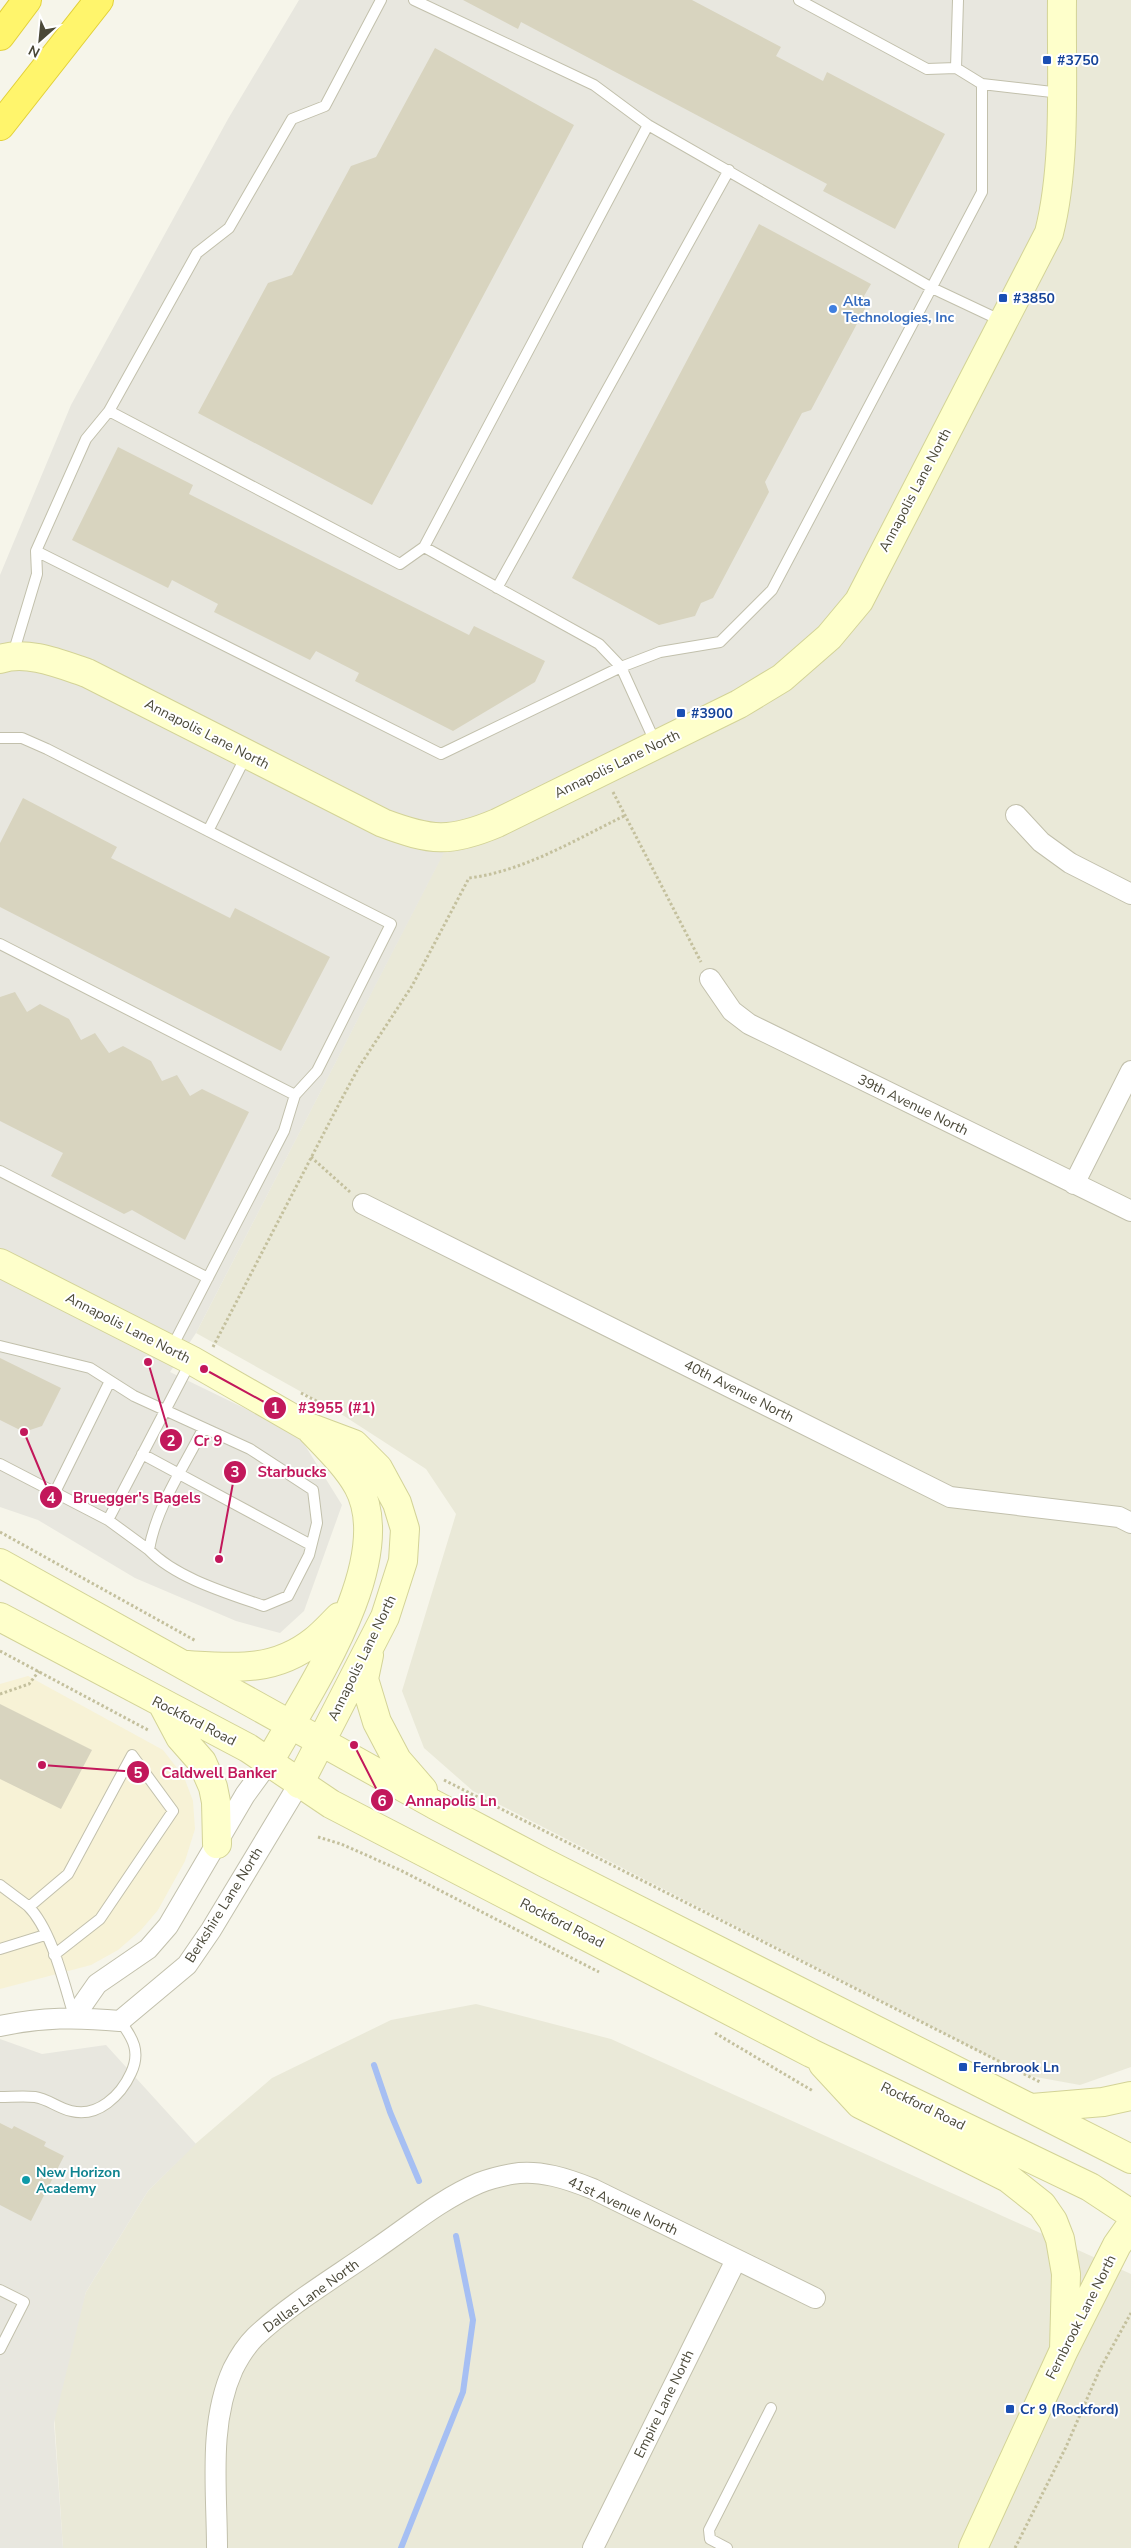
<svg xmlns="http://www.w3.org/2000/svg" width="1131" height="2548" viewBox="0 0 1131 2548" font-family="'Nunito Sans',sans-serif">
  <style>
    .residential { fill: #eae9d8 }
    .commercial { fill: #f7f2d6 }
    .industrial { fill: #e8e7df }
    .lines { fill: none; stroke-linecap: round; stroke-linejoin: round }
    .stream { stroke: #a6bff3; stroke-width: 6 }
    .building { fill: #d8d4bf }
    .lane-casing { stroke: #c2c0ac; stroke-width: 12 }
    .street-casing { stroke: #c2c0ac; stroke-width: 22 }
    .secondary-casing { stroke: #d3d397; stroke-width: 30 }
    .highway-casing { stroke: #e2d038; stroke-width: 30 }
    .path { stroke: #c4c09d; stroke-width: 3; stroke-dasharray: 2.5 2.5; stroke-linecap: butt }
    .lane { stroke: #fff; stroke-width: 10 }
    .street { stroke: #fff; stroke-width: 20 }
    .secondary { stroke: #feffcb; stroke-width: 28 }
    .highway { stroke: #fff56c; stroke-width: 28 }
    .transit-dot { fill: #1a4fb4; stroke: #fff; stroke-width: 2 }
    .shop-dot { fill: #3f7fe0; stroke: #fff; stroke-width: 2 }
    .culture-dot { fill: #0f9aa8; stroke: #fff; stroke-width: 2 }
    .labels { text-anchor: middle; dominant-baseline: central; stroke-width: 4; stroke-linejoin: round; paint-order: stroke }
    .transit-label { font-size: 14px; font-weight: bold; fill: #164399; stroke: #fff; text-anchor: start }
    .shop-label { font-size: 14px; font-weight: bold; fill: #366cbe; stroke: #fff; text-anchor: start }
    .street-label { font-size: 14px; fill: #4a4838; stroke: #fff }
    .culture-label { font-size: 14px; font-weight: bold; fill: #0d838f; stroke: #fff; text-anchor: start }
    .leader { fill: none; stroke: #c2185b; stroke-width: 2 }
    .callout-dot { fill: #c2185b; stroke: #fff; stroke-width: 2 }
    .mark-label { font-size: 15px; text-anchor: middle; font-weight: bold; fill: #fff }
    .callout-label { font-size: 15px; text-anchor: middle; font-weight: bold; fill: #c2185b; stroke: #fff; stroke-width: 4; stroke-linejoin: round; paint-order: stroke }
  </style>
  <rect width="100%" height="100%" fill="#f6f5ea"/>
  <path class="residential" d="M 1062,0 L 1131,0 L 1131,2067 L 1080,2085 L 1025,2075 L 473,1791 L 424,1748 L 402,1691 L 456,1514 L 426,1469 L 341,1414 L 196,1333 L 451,838 Z
    M 476,2004 L 611,2039 L 1131,2274 L 1131,2548 L 63,2548 L 53,2398 L 86,2292 L 148,2191 L 194,2145 L 272,2078 L 391,2020 Z"/>
  <path class="commercial" d="M 28,1676 L 163,1750 L 184,1777 L 193,1801 L 195,1829 L 185,1861 L 158,1910 L 141,1930 L 118,1950 L 91,1965 L 0,1989 L 0,1684 Z"/>
  <path class="industrial" d="M 299,0 L 1062,0 L 1057,201 L 859,601 L 815,650 L 451,839 L 196,1333 L 170,1372 L 298,1434 L 342,1505 L 304,1611 L 280,1633 L 236,1621 L 135,1578 L 38,1520 L 0,1507 L 0,575 L 71,405 L 228,119 Z
    M 0,2039 L 42,2054 L 106,2045 L 196,2144 L 148,2191 L 86,2292 L 54,2423 L 63,2548 L 0,2548 Z"/>
  <g class="lines">
    <path class="stream" d="M 374,2065 L 390,2112 L 419,2181
      M 401,2548 L 463,2392 L 473,2320 L 456,2236"/>
  </g>
  <path class="building" d="M 463,0 L 692,0 L 781,47 L 776,56 L 823,81 L 827,72 L 945,134 L 895,229 L 823,191 L 827,184 L 521,22 L 518,29 Z
    M 435,48 L 574,125 L 372,505 L 198,413 L 268,283 L 292,275 L 351,166 L 376,157 Z
    M 759,224 L 871,284 L 864,296 L 867,305 L 811,410 L 802,413 L 765,482 L 769,492 L 713,598 L 701,603 L 695,616 L 659,625 L 572,578 Z
    M 118,447 L 193,485 L 189,494 L 469,635 L 474,626 L 545,661 L 535,682 L 453,731 L 355,681 L 359,673 L 316,651 L 310,660 L 214,612 L 218,604 L 172,580 L 168,588 L 72,540 Z
    M 23,798 L 117,847 L 111,858 L 230,918 L 235,908 L 330,957 L 281,1051 L 0,907 L 0,843 Z
    M 15,992 L 27,1012 L 40,1004 L 69,1019 L 81,1040 L 95,1033 L 109,1053 L 123,1046 L 151,1061 L 162,1081 L 177,1075 L 190,1096 L 202,1089 L 249,1112 L 185,1240 L 132,1210 L 124,1214 L 51,1176 L 63,1153 L 0,1121 L 0,997 Z
    M 0,1358 L 61,1388 L 42,1426 L 24,1432 L 0,1420 Z
    M 0,1704 L 92,1750 L 61,1809 L 0,1779 Z
    M 0,2123 L 12,2129 L 14,2126 L 46,2142 L 44,2146 L 64,2156 L 31,2221 L 0,2205 Z"/>
  <g class="lines">
    <g class="lane-casing">
      <path id="lane" d="M 381,0 L 325,106 L 292,119 L 229,228 L 197,253 L 109,411 L 86,439 L 36,551 L 441,754 L 621,667 L 660,652 L 720,642 L 772,590 L 982,192 L 982,84 L 956,68 L 958,0
        M 414,0 L 594,85 L 648,125 L 932,288 L 1002,321
        M 799,0 L 927,69 L 956,68
        M 982,84 L 1061,93
        M 109,411 L 400,564 L 424,547 L 599,644 L 621,667 L 656,744
        M 424,547 L 648,125
        M 497,588 L 729,170
        M 13,654 L 37,574 L 36,551
        M 0,738 L 22,738 L 47,749 L 391,924 L 317,1071 L 295,1095 L 284,1131 L 171,1349
        M 208,831 L 247,754
        M 0,944 L 295,1095
        M 0,1171 L 208,1278
        M 0,1346 L 90,1368 L 134,1396 L 250,1449 L 313,1490 L 317,1523 L 309,1555 L 288,1596 L 264,1606 C 227,1593 176,1578 149,1550 C 156,1507 184,1467 203,1429
        M 142,1454 L 311,1545
        M 0,1464 L 108,1520 L 191,1361
        M 55,1492 L 110,1381
        M 108,1520 L 149,1550
        M 0,1885 C 9,1892 19,1899 28,1906 C 52,1930 64,1984 74,2016
        M 29,1907 L 68,1874 L 132,1755 L 173,1811 L 100,1919 L 54,1955
        M 0,1949 L 45,1935
        M 0,2097 C 11,2097 24,2096 35,2097 C 48,2099 58,2108 71,2111 C 98,2118 121,2095 131,2073 C 141,2052 133,2038 120,2021
        M 0,2290 L 24,2302 L 0,2349
        M 727,2548 L 710,2539 L 709,2530 L 771,2408"/>
    </g>
    <g class="street-casing">
      <path id="street" d="M 1016,815 L 1041,842 L 1070,863 L 1131,894
        M 710,979 L 732,1011 L 749,1024 L 1131,1211
        M 1074,1184 L 1131,1071
        M 363,1204 L 950,1497 L 1119,1517 L 1131,1523
        M 74,2017 L 97,1984 L 148,1949 L 168,1926 L 245,1795 L 269,1762
        M 0,2026 C 42,2017 77,2017 120,2021 L 187,1965 L 211,1930 L 299,1784
        M 217,2548 C 217,2489 208,2424 233,2369 C 238,2359 247,2345 255,2337 C 290,2304 334,2278 374,2250 C 408,2227 441,2199 479,2183 C 489,2179 501,2176 512,2174 C 539,2169 568,2179 593,2189 L 815,2298
        M 593,2548 L 736,2260"/>
    </g>
    <g class="secondary-casing">
      <path id="secondary" d="M 0,659 C 27,650 60,664 87,673 L 383,823 C 431,841 450,843 497,823 L 739,704 L 782,678 L 829,637 L 859,601 L 1049,233 C 1067,162 1061,74 1062,0
        M 0,1263 L 191,1360 L 306,1426 L 354,1444 L 378,1468 L 397,1503 L 405,1529 L 403,1561 L 385,1617 L 299,1784
        M 0,1563 L 435,1805 L 545,1863 L 1131,2159
        M 0,1617 L 248,1748 L 331,1804 L 811,2053 L 1090,2187 L 1131,2214
        M 369,1655 L 364,1679 L 377,1722 L 397,1760 L 423,1790
        M 188,1665 C 235,1668 275,1672 314,1641 C 323,1634 331,1625 339,1617
        M 163,1705 L 180,1737 L 202,1762 L 213,1787 L 216,1802 L 217,1844
        M 269,1762 C 305,1696 399,1562 358,1486 C 346,1465 327,1447 311,1430
        M 823,2064 L 860,2104 L 1008,2178 L 1042,2205 L 1053,2221 L 1060,2239 L 1066,2274 L 1064,2350
        M 1032,2108 L 1103,2102 L 1131,2096
        M 973,2548 L 1064,2350 L 1117,2245 L 1131,2225"/>
    </g>
    <g class="highway-casing">
      <path id="highway" d="M 0,36 L 27,0
        M 0,126 L 99,0"/>
    </g>
    <path class="path" d="M 613,792 L 701,962
      M 311,1157 L 350,1192
      M 213,1347 L 340,1102 L 359,1067 L 412,986 L 469,878 C 524,871 575,840 624,816
      M 301,1393 L 326,1406
      M 0,1532 L 196,1641
      M 0,1651 L 148,1730
      M 0,1694 L 29,1684 L 39,1671
      M 444,1780 L 1040,2082
      M 318,1837 L 341,1844 L 400,1870 L 599,1972
      M 715,2033 L 813,2091
      M 1015,2548 L 1066,2447 L 1100,2369 L 1131,2313"/>
    <use href="#lane" class="lane"/>
    <use href="#street" class="street"/>
    <use href="#secondary" class="secondary"/>
    <use href="#highway" class="highway"/>
  </g>
  <g class="transit-dot">
    <rect x="1042" y="55" width="10" height="10" rx="2.5"/>
    <rect x="998" y="293" width="10" height="10" rx="2.5"/>
    <rect x="676" y="708" width="10" height="10" rx="2.5"/>
    <rect x="958" y="2062" width="10" height="10" rx="2.5"/>
    <rect x="1005" y="2404" width="10" height="10" rx="2.5"/>
  </g>
  <circle class="shop-dot" cx="833" cy="309" r="5"/>
  <circle class="culture-dot" cx="26" cy="2180" r="5"/>
  <g class="labels">
    <g class="transit-label">
      <text x="1057" y="60">#3750</text>
      <text x="1013" y="298">#3850</text>
      <text x="691" y="713">#3900</text>
      <text x="973" y="2067">Fernbrook Ln</text>
      <text x="1020" y="2409">Cr 9 (Rockford)</text>
    </g>
    <g class="shop-label">
      <text x="843" y="301">Alta<tspan x="843" dy="16">Technologies, Inc</tspan></text>
    </g>
    <g class="street-label">
      <text transform="translate(915 490) rotate(-62)">Annapolis Lane North</text>
      <text transform="translate(207 734) rotate(27)">Annapolis Lane North</text>
      <text transform="translate(617 764) rotate(-26)">Annapolis Lane North</text>
      <text transform="translate(913 1105) rotate(26)">39th Avenue North</text>
      <text transform="translate(128 1328) rotate(27)">Annapolis Lane North</text>
      <text transform="translate(739 1391) rotate(27)">40th Avenue North</text>
      <text transform="translate(362 1658) rotate(-64)">Annapolis Lane North</text>
      <text transform="translate(194 1721) rotate(27)">Rockford Road</text>
      <text transform="translate(224 1905) rotate(-58)">Berkshire Lane North</text>
      <text transform="translate(562 1923) rotate(27)">Rockford Road</text>
      <text transform="translate(923 2106) rotate(26)">Rockford Road</text>
      <text transform="translate(623 2206) rotate(25)">41st Avenue North</text>
      <text transform="translate(311 2296) rotate(-36)">Dallas Lane North</text>
      <text transform="translate(1081 2317) rotate(-63)">Fernbrook Lane North</text>
      <text transform="translate(664 2404) rotate(-64)">Empire Lane North</text>
    </g>
    <g class="culture-label">
      <text x="36" y="2172">New Horizon<tspan x="36" dy="16">Academy</tspan></text>
    </g>
  </g>
  <path class="leader" d="M204 1369L275 1408M148 1362L171 1440M219 1559L235 1472M24 1432L51 1497M42 1765L138 1772M354 1745L382 1800"/>
  <g class="callout-dot">
    <circle cx="204" cy="1369" r="5"/>
    <circle cx="148" cy="1362" r="5"/>
    <circle cx="219" cy="1559" r="5"/>
    <circle cx="24" cy="1432" r="5"/>
    <circle cx="42" cy="1765" r="5"/>
    <circle cx="354" cy="1745" r="5"/>
    <circle cx="275" cy="1408" r="12"/>
    <circle cx="171" cy="1440" r="12"/>
    <circle cx="235" cy="1472" r="12"/>
    <circle cx="51" cy="1497" r="12"/>
    <circle cx="138" cy="1772" r="12"/>
    <circle cx="382" cy="1800" r="12"/>
  </g>
  <g class="mark-label">
    <text x="275" y="1413">1</text>
    <text x="171" y="1446">2</text>
    <text x="235" y="1477">3</text>
    <text x="51" y="1503">4</text>
    <text x="138" y="1778">5</text>
    <text x="382" y="1806">6</text>
  </g>
  <g class="callout-label">
    <text x="337" y="1413">#3955 (#1)</text>
    <text x="208" y="1446">Cr 9</text>
    <text x="292" y="1477">Starbucks</text>
    <text x="137" y="1503">Bruegger's Bagels</text>
    <text x="219" y="1778">Caldwell Banker</text>
    <text x="451" y="1806">Annapolis Ln</text>
  </g>
  <g transform="translate(40 40) rotate(207)" stroke="#ffffff" stroke-width="4" paint-order="stroke">
  <path d="M0-4L9 19L0 12L-9 19Z" fill="#4a4838"/>
  <text y="-8" font-size="14" font-weight="bold" text-anchor="middle" fill="#4a4838">N</text>
  </g>
</svg>
